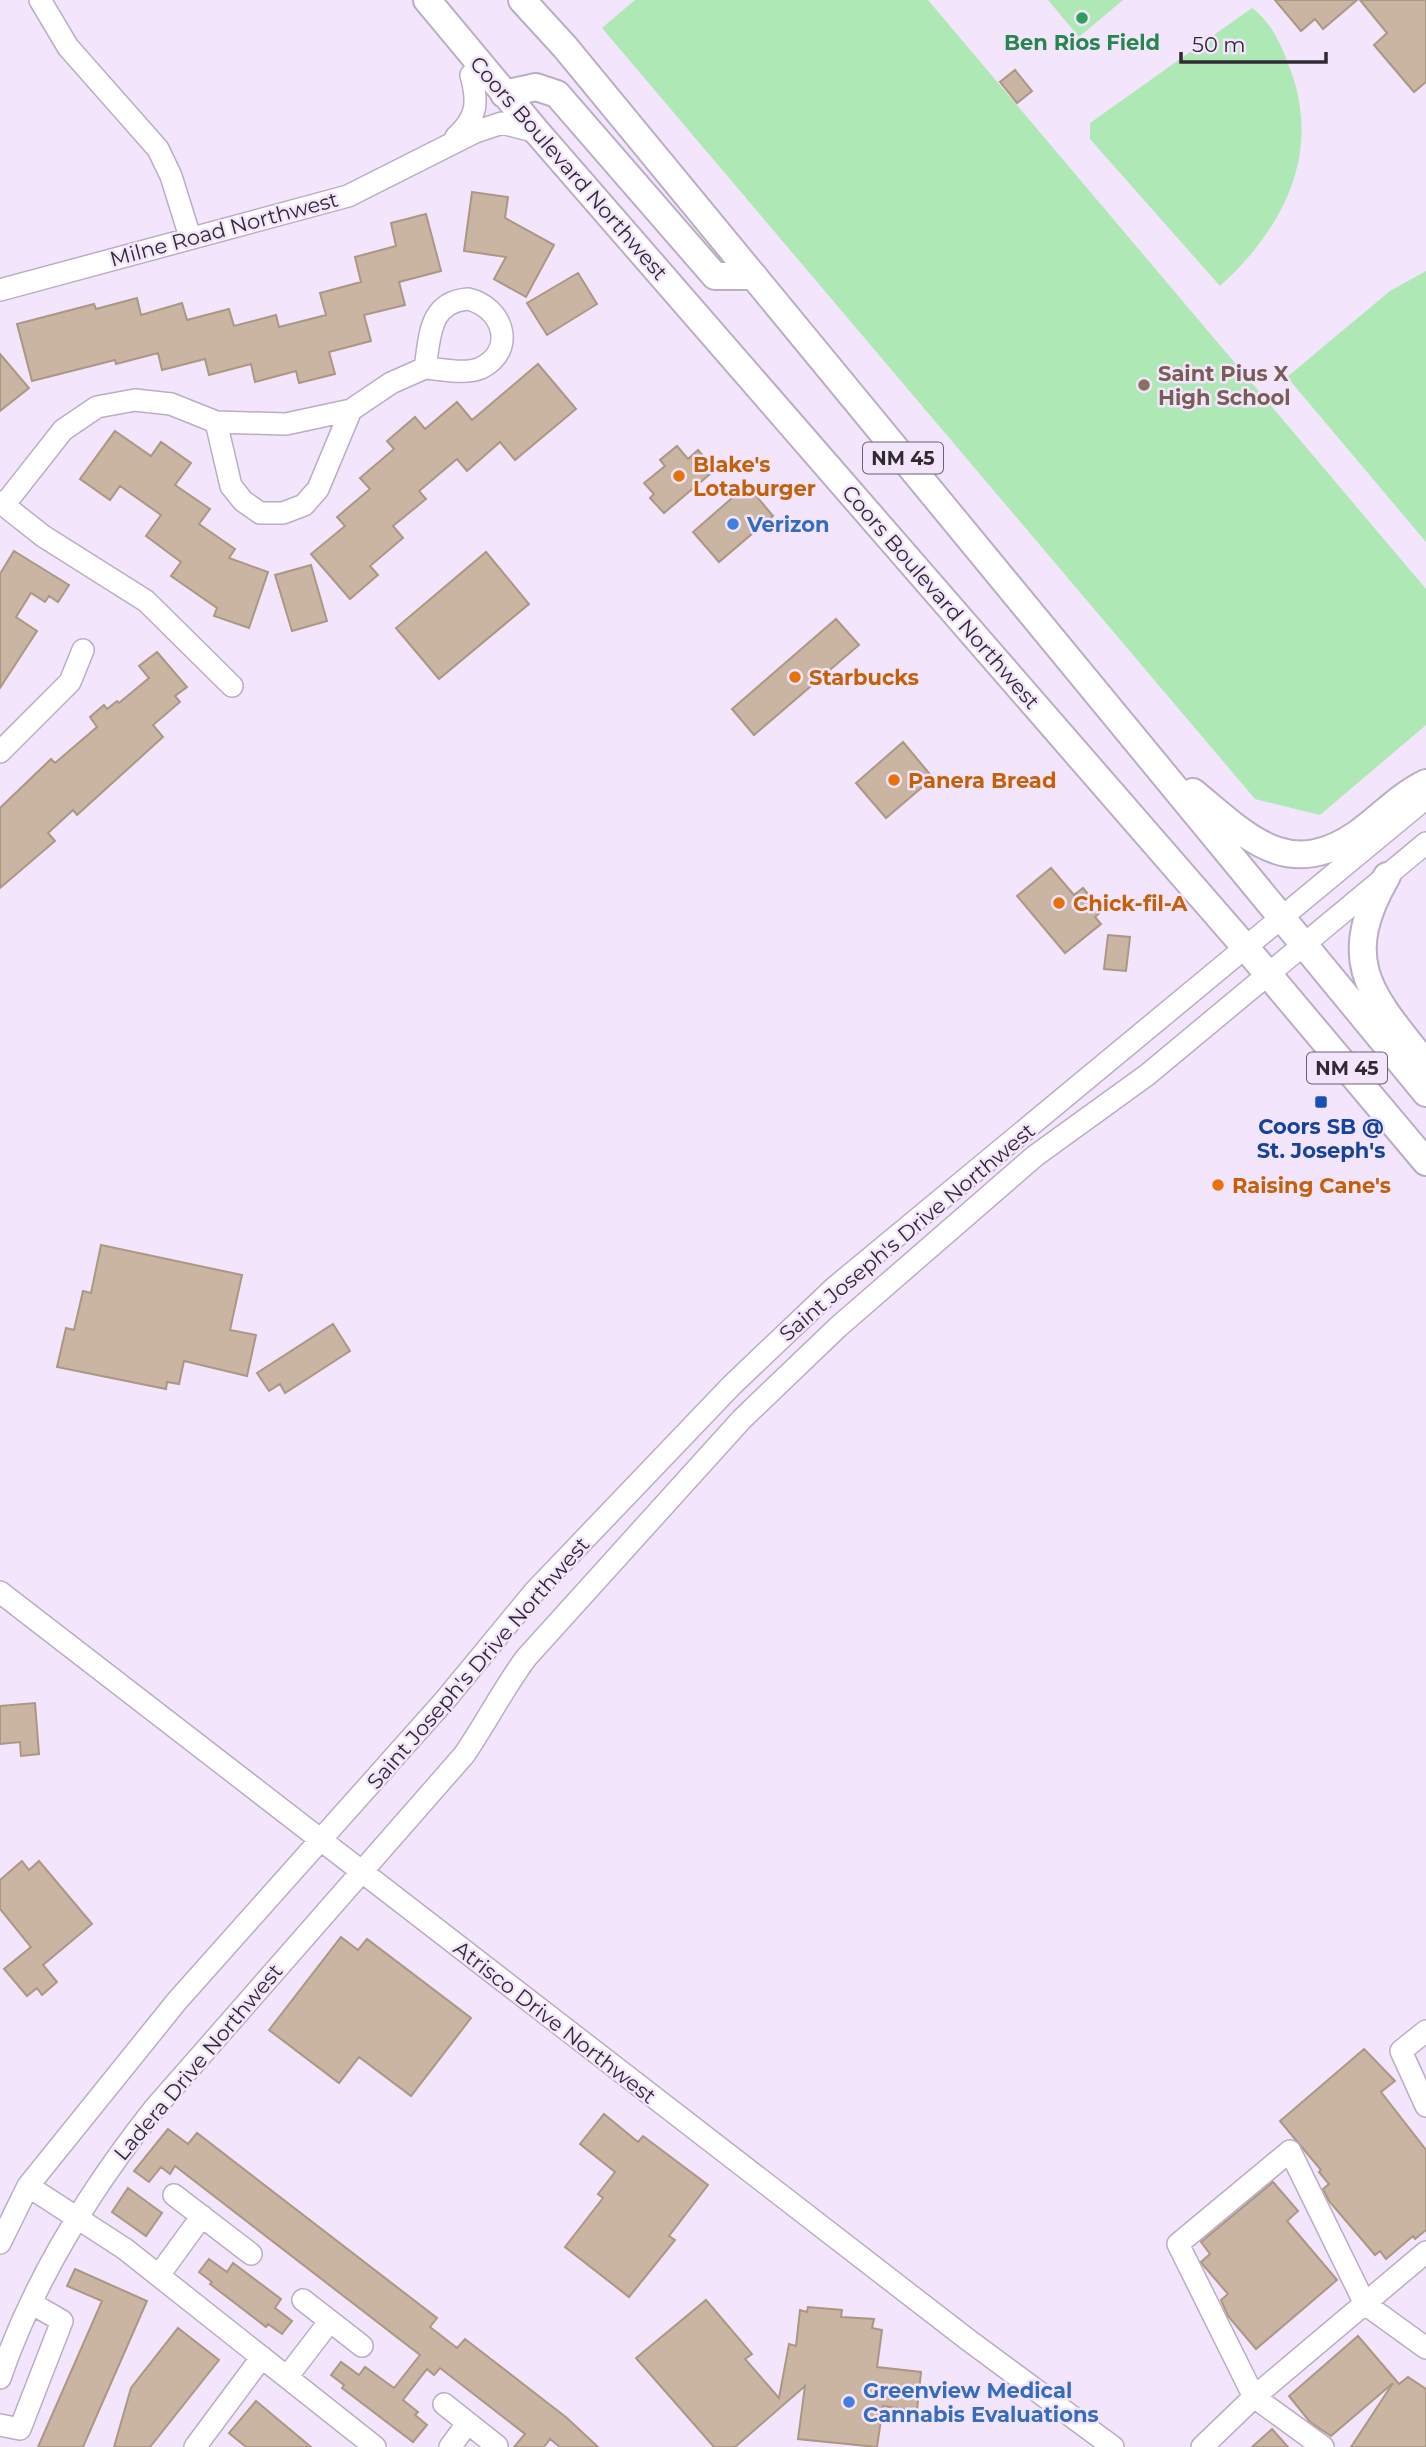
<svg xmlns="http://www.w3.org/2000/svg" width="1426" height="2447" viewBox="0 0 1426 2447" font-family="Montserrat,sans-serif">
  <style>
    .green { fill: #aee8b5 }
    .building { fill: #c9b5a2; stroke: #aa9784; stroke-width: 2 }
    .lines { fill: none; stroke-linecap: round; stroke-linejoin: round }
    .minor-casing { stroke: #bbadc4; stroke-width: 24 }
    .major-casing { stroke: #bbadc4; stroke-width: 30 }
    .minor { stroke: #fff; stroke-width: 21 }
    .major { stroke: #fff; stroke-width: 26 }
    .leisure-dot { fill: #2e9e5b; stroke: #f3e5fc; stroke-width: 2.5 }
    .education-dot { fill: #8d6e63; stroke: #f3e5fc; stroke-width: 2.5 }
    .food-dot { fill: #e8710a; stroke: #f3e5fc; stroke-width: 2.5 }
    .shop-dot { fill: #3f7fe0; stroke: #f3e5fc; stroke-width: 2.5 }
    .transit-dot { fill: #1a4fb4; stroke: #f3e5fc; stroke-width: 2.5 }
    .labels { text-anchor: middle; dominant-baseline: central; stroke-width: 5; stroke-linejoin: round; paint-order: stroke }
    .shield { fill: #f3e5fc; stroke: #6a626f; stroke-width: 2 }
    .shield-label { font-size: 19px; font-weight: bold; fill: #302a33 }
    .leisure-label { font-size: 21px; font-weight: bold; fill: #27864d; stroke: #f3e5fc }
    .street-label { font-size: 21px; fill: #302a33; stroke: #f3e5fc }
    .education-label { font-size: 21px; font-weight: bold; fill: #785e54; stroke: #f3e5fc; text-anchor: start }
    .food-label { font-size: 21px; font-weight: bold; fill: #c56008; stroke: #f3e5fc; text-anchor: start }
    .shop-label { font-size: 21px; font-weight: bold; fill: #366cbe; stroke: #f3e5fc; text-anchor: start }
    .transit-label { font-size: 21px; font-weight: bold; fill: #164399; stroke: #f3e5fc }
  </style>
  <rect width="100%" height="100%" fill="#f3e5fc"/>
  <path class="green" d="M 635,0 L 928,0 L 1426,589 L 1426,725 L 1320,815 L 1255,799 L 602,28 Z
    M 1048,0 L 1123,0 L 1079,37 Z
    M 1252,8 C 1271,22 1281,44 1289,66 C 1323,152 1284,228 1220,286 L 1090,139 L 1090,123 Z
    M 1426,271 L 1426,542 L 1287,377 L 1390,291 Z"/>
  <path class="building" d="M 1275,0 L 1357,0 L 1323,29 L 1315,19 L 1301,31 Z
    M 1360,0 L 1426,0 L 1426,82 L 1414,92 L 1374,45 L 1387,33 Z
    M 1015,70 L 1032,91 L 1017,103 L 1000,82 Z
    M 472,192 L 508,197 L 505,218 L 554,245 L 526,297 L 494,279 L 506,257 L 464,251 Z
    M 426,214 L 441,271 L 399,282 L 405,305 L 364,315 L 371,341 L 329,352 L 335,374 L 299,383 L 296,371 L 255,382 L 251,364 L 209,375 L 205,359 L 162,370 L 158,353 L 116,364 L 115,360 L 32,381 L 17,324 L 94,304 L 96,309 L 137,298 L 141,315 L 182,303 L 187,320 L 229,309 L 234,326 L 276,315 L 279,327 L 326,315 L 320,293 L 361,282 L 355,257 L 396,246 L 391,223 Z
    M 578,273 L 597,304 L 547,335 L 527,303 Z
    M 0,354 L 29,388 L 0,411 Z
    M 538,364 L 576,409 L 515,460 L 500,442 L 467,471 L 457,459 L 419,491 L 426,499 L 393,526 L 403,538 L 370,566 L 378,575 L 350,599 L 311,554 L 345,526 L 337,517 L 370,489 L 360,478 L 394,449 L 387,441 L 415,417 L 425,429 L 457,402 L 472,420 Z
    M 115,431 L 151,456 L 161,442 L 191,463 L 175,485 L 210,509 L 199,524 L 235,549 L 229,558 L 268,572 L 249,628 L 214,616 L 217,608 L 171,576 L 181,562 L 146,536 L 161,515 L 120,486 L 110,500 L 80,479 Z
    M 677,446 L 688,459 L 698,450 L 715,470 L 664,513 L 650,498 L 654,494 L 644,483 L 665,466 L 660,460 Z
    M 747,485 L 773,516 L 719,562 L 693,532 Z
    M 14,551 L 69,585 L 58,602 L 49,596 L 45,602 L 31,593 L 16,617 L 37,631 L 0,688 L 0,574 Z
    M 486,552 L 529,604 L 439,679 L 396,628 Z
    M 311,565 L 327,621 L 292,631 L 275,575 Z
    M 836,619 L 859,645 L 754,735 L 732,709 Z
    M 157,652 L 187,687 L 175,696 L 180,702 L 153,725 L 163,737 L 77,815 L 73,810 L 48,833 L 55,841 L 0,888 L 0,808 L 51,759 L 55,763 L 97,727 L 90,717 L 104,705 L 107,709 L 117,701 L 119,703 L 149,678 L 139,666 Z
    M 903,742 L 933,778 L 886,818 L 856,783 Z
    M 1051,868 L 1074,895 L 1083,888 L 1102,911 L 1095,917 L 1101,924 L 1065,953 L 1017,896 Z
    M 1108,935 L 1130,937 L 1126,971 L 1104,969 Z
    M 101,1245 L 242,1275 L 230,1330 L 256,1335 L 247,1376 L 184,1361 L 179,1384 L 167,1382 L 166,1389 L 57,1367 L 66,1328 L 74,1330 L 83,1291 L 91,1293 Z
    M 333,1324 L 350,1351 L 285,1393 L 280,1384 L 269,1391 L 257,1373 Z
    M 35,1703 L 39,1754 L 21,1756 L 20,1742 L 0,1744 L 0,1706 Z
    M 22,1861 L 29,1870 L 39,1861 L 92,1924 L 43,1965 L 57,1982 L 42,1995 L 37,1988 L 27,1996 L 4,1969 L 31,1947 L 0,1909 L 0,1880 Z
    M 341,1937 L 358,1950 L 367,1939 L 471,2018 L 411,2096 L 359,2057 L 339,2083 L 269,2030 Z
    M 1364,2049 L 1395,2081 L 1381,2092 L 1426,2150 L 1426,2230 L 1415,2239 L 1413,2236 L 1386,2259 L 1380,2251 L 1375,2255 L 1329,2201 L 1323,2189 L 1329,2184 L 1319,2172 L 1321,2170 L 1280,2121 Z
    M 604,2114 L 638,2142 L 643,2136 L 708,2185 L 669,2236 L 675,2240 L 629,2297 L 565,2247 L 603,2198 L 598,2194 L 615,2172 L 580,2144 Z
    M 168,2129 L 188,2144 L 197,2133 L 437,2318 L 430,2327 L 457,2348 L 465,2339 L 567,2418 L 598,2447 L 560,2447 L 550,2439 L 544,2447 L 514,2447 L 525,2434 L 440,2368 L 434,2375 L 427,2369 L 403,2400 L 418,2412 L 415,2415 L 427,2425 L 413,2442 L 342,2388 L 344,2385 L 331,2375 L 341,2362 L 359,2375 L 365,2367 L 394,2388 L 420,2355 L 175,2166 L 170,2174 L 161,2167 L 149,2182 L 134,2171 Z
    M 1273,2182 L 1298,2211 L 1287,2221 L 1337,2280 L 1256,2349 L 1228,2316 L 1221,2300 L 1228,2294 L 1204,2266 L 1201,2262 L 1210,2254 L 1201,2242 Z
    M 128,2188 L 162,2213 L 146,2236 L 112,2212 Z
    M 209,2259 L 227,2272 L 233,2263 L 281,2299 L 275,2308 L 292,2321 L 282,2334 L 268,2324 L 266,2327 L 210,2284 L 212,2282 L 199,2272 Z
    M 75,2269 L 147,2301 L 83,2447 L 38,2447 L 102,2301 L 67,2286 Z
    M 706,2300 L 752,2354 L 745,2359 L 779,2398 L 789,2344 L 796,2346 L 800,2310 L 807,2312 L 808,2307 L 842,2310 L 841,2317 L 874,2319 L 872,2328 L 882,2330 L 877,2367 L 921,2372 L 917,2411 L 883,2406 L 877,2447 L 798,2439 L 805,2386 L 735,2447 L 714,2447 L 636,2358 Z
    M 178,2328 L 219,2360 L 150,2447 L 114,2447 L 131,2388 Z
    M 1358,2336 L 1399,2384 L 1408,2377 L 1426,2389 L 1426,2447 L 1351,2447 L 1393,2383 L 1331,2436 L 1310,2422 L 1289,2396 Z
    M 256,2401 L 311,2447 L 246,2447 L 229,2433 Z
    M 1272,2429 L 1288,2447 L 1252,2447 Z"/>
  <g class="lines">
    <g class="minor-casing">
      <path id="minor" d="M 40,0 L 68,47 L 158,149 L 171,176 L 190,237
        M 456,137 C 478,117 478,101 471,75
        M 0,290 L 348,196 L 475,132 L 502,123 L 537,132
        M 468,299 C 503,307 517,350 481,368 C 465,375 442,369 425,368 C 430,336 429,302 468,299 Z
        M 216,422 L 231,486 L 243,501 L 260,513 L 283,513 L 304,505 L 318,489 L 351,410
        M 0,502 L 43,536 L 146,601 L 232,686
        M 4,505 L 63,430 L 97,407 L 135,400 L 171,404 L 216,422 L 286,424 L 351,410 L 391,383 L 425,368
        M 0,752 L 70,682 L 83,650
        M 0,1592 L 967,2339 L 1113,2447
        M 1426,2031 L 1401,2051 L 1426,2106
        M 28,2186 L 125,2249 L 375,2447
        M 174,2195 L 251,2254
        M 0,2243 L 28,2186 L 177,2001 L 446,1699 L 535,1591 L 732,1385 L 834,1288 L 1426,798
        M 159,2275 L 202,2216
        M 303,2300 L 362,2346
        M 287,2377 L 330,2321
        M 0,2378 C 34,2279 90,2190 154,2109 L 464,1755 C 486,1723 503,1689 526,1658 L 742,1419 L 838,1327 L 1035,1156 L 1147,1075 L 1426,843
        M 444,2404 L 497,2446
        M 0,2425 L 20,2429 L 62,2321 L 31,2303
        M 195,2447 L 262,2357
        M 450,2447 L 467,2424
        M 1202,2447 L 1254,2397 L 1426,2252
        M 1323,2447 L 1254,2397 L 1178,2244 L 1290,2151 L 1365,2304 L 1426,2348"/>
    </g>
    <g class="major-casing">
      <path id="major" d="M 427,0 L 537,132 L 1246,948 L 1426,1162
        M 522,0 L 565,47 L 1426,1093
        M 504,94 L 536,87 L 557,94 L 715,276 L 754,276
        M 1193,792 C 1247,836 1287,882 1357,834 C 1381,817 1399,796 1426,783
        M 1387,876 C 1337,962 1371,995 1426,1064"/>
    </g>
    <use href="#minor" class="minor"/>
    <use href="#major" class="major"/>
  </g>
  <circle class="leisure-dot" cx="1082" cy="18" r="7"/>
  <circle class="education-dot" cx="1144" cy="385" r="7"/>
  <g class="food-dot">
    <circle cx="679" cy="476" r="7"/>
    <circle cx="795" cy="677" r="7"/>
    <circle cx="894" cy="780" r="7"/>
    <circle cx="1059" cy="903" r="7"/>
    <circle cx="1218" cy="1185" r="7"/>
  </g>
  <g class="shop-dot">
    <circle cx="733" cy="524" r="7"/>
    <circle cx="849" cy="2402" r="7"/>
  </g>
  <rect class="transit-dot" x="1314" y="1095" width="14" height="14" rx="3.5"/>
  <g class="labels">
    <g class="shield">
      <rect x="863" y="442.5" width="80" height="31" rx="5"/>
      <rect x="1307" y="1052.5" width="80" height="31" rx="5"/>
    </g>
    <g class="shield-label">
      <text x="903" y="458">NM 45</text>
      <text x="1347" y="1068">NM 45</text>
    </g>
    <g class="leisure-label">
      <text x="1082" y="42">Ben Rios Field</text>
    </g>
    <g class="street-label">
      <text transform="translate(569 168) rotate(49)">Coors Boulevard Northwest</text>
      <text transform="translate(224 229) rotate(-15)">Milne Road Northwest</text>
      <text transform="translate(941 597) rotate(49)">Coors Boulevard Northwest</text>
      <text transform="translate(907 1232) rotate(-40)">Saint Joseph's Drive Northwest</text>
      <text transform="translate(478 1663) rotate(-49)">Saint Joseph's Drive Northwest</text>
      <text transform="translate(555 2022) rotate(38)">Atrisco Drive Northwest</text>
      <text transform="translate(198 2062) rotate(-50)">Ladera Drive Northwest</text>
    </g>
    <g class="education-label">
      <text x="1158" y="373">Saint Pius X<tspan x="1158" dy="24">High School</tspan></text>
    </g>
    <g class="food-label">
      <text x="693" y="464">Blake's<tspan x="693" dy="24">Lotaburger</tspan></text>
      <text x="809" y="677">Starbucks</text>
      <text x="908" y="780">Panera Bread</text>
      <text x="1073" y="903">Chick-fil-A</text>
      <text x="1232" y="1185">Raising Cane's</text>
    </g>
    <g class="shop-label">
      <text x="747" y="524">Verizon</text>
      <text x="863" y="2390">Greenview Medical<tspan x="863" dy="24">Cannabis Evaluations</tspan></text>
    </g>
    <g class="transit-label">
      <text x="1321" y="1126">Coors SB @<tspan x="1321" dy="24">St. Joseph's</tspan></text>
    </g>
  </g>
  <path d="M1181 52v10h145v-10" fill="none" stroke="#302a33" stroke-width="3.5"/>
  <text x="1192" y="52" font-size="21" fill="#302a33" stroke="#f3e5fc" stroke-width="5" paint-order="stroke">50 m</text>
</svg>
